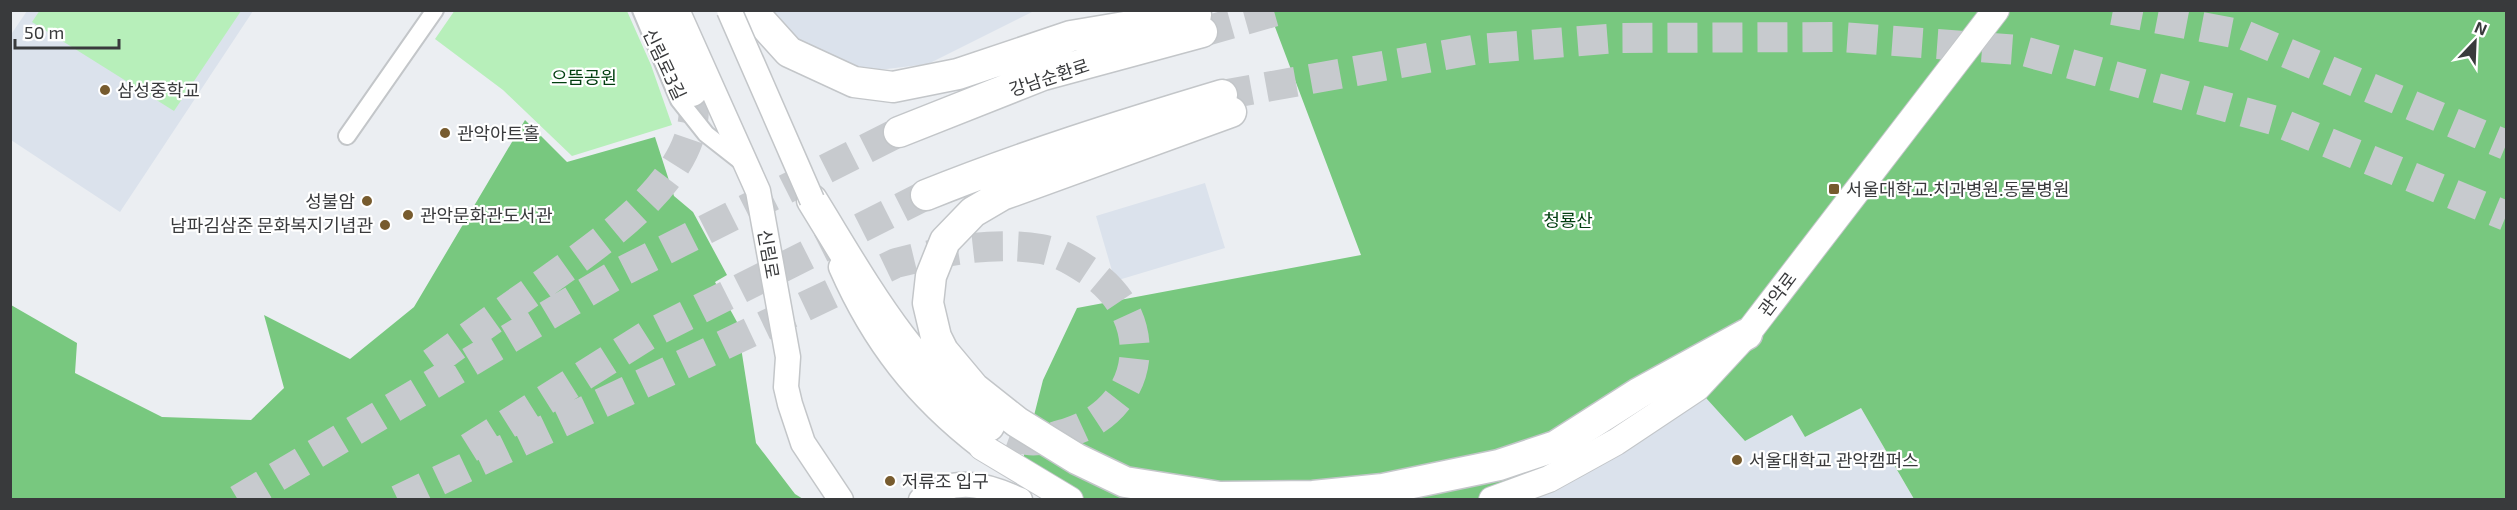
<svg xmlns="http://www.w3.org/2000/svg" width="2517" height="510" viewBox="0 0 2517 510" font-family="'Exo 2','Noto Sans KR',sans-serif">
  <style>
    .built { fill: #dbe2ec }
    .green { fill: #b7efba }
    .forest { fill: #78c87f }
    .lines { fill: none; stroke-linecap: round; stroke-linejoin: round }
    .highway-tunnel { stroke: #c7cace; stroke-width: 30; stroke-dasharray: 30 15; stroke-linecap: butt }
    .street-casing { stroke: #c3c6c9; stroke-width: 20 }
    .secondary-casing { stroke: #c3c6c9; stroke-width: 27 }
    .primary-casing { stroke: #c3c6c9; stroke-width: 28 }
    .highway-casing { stroke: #c3c6c9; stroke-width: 33 }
    .street { stroke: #fff; stroke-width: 16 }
    .secondary { stroke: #fff; stroke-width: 24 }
    .primary { stroke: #fff; stroke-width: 26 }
    .highway { stroke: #fff; stroke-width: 30 }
    .secondary-bridge-casing { stroke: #c3c6c9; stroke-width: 27; stroke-linecap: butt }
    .secondary-bridge { stroke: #fff; stroke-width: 24 }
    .poi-dot { fill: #775b2e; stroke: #fff; stroke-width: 2 }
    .labels { text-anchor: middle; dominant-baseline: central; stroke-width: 4.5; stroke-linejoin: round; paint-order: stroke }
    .street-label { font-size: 18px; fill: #393a3c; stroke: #fff }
    .park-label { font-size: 18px; fill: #023f10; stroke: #fff }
    .poi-label { font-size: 18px; fill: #393a3c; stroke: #fff; text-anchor: start }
  </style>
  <rect width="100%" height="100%" fill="#ebeef2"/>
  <path class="built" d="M 27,11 L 253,11 L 120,212 L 11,140 L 10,36 Z
    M 757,11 L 1034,11 L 928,64 L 870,71 L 825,64 Z
    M 1205,183 L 1225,248 L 1115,281 L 1096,216 Z
    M 1697,388 L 1792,414 L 1805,437 L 1861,408 L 1914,499 L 1492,500 Z"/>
  <path class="green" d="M 40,10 L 241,10 L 241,11 L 174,111 L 32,22 Z
    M 455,10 L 627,11 L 651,65 L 672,125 L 572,156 L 503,90 L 435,39 Z"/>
  <path class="forest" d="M 1269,11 L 2506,11 L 2506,499 L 1914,499 L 1861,408 L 1805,437 L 1792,415 L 1745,441 L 1697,388 L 1492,499 L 1070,499 L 1020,471 L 1043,380 L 1077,308 L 1361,255 Z
    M 525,120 L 567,162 L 655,137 L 674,196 L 693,212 L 727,275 L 715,282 L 737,322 L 756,443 L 795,494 L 803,499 L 11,499 L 11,305 L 77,343 L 75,373 L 162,417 L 251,420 L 284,388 L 264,315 L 350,359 L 414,307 Z"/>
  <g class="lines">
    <path class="highway-tunnel" d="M 2113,10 L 2244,35 L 2506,145
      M 1202,32 L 1280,10
      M 1222,95 L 1478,49 L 1619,38 L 1840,37 L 2020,50 L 2273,120 L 2506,216
      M 432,363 C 468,337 504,311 540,286 C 596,245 710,174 692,91
      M 469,448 L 648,335 L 926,195
      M 238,500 L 619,273 L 899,132
      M 398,500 L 896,263 C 944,251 992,241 1041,249 C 1059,252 1075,262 1090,272 C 1158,318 1147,409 1067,433 C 1054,437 1040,442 1027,440 C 1013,438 1001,432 989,426"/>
    <g class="street-casing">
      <path id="street" d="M 641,10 L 679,100 L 706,134 L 743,163
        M 347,136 L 435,10"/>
    </g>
    <g class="secondary-casing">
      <path id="secondary" d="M 677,10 L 758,191 L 788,357 L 786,387 L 790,404 L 803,443 L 841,500
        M 841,267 C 874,342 917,397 982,447
        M 921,500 C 955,476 985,484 1020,500"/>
    </g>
    <g class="primary-casing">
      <path id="primary" d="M 982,447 L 1070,500
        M 1492,500 L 1549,479 L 1616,442 L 1697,388 L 1747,334 L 1996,10"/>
    </g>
    <g class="highway-casing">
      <path id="highway" d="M 657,10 L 692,91
        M 751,10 L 789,52 L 854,82 L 893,87 L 958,74 L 1071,36 L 1196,15
        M 1231,112 L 1002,195 L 973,212 L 945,241 L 931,276 L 928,303 L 936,337 L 943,351 L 974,388 L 1017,422 L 1077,459 L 1125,482 L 1220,497 L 1313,496 L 1383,489 L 1499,465 L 1556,446 L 1639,393 L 1747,334
        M 899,132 L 1043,75 L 1202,32
        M 926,195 C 1023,156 1122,125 1222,95
        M 812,200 C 864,284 907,366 989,426"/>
    </g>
    <use href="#street" class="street"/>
    <use href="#secondary" class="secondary"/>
    <use href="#primary" class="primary"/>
    <use href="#highway" class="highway"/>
    <g class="secondary-bridge-casing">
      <path id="secondary-bridge" d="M 729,10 L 812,200"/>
    </g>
    <use href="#secondary-bridge" class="secondary-bridge"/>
  </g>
  <g class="poi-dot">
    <circle cx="105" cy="90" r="6"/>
    <circle cx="445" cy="133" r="6"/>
    <rect x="1828" y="183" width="12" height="12" rx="3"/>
    <circle cx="367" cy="201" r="6"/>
    <circle cx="408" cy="215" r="6"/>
    <circle cx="385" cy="225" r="6"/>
    <circle cx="1737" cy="460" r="6"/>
    <circle cx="890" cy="481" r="6"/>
  </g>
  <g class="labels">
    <g class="street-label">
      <text transform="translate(665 64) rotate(65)">신림로3길</text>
      <text transform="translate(1049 77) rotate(-18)">강남순환로</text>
      <text transform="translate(769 254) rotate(80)">신림로</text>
      <text transform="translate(1777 294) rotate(-53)">관악로</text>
    </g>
    <g class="park-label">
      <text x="584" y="77">으뜸공원</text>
      <text x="1568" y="220">청룡산</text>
    </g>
    <g class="poi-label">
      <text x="117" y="90">삼성중학교</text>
      <text x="457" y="133">관악아트홀</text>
      <text x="1846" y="189">서울대학교.치과병원.동물병원</text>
      <text x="355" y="201" text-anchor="end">성불암</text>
      <text x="420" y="215">관악문화관도서관</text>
      <text x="373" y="225" text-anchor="end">남파김삼준 문화복지기념관</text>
      <text x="1749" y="460">서울대학교 관악캠퍼스</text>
      <text x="902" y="481">저류조 입구</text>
    </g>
  </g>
  <rect width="2517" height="510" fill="none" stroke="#393a3c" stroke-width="24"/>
  <g transform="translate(2475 42) rotate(23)" stroke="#ffffff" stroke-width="4.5" paint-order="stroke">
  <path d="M0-4.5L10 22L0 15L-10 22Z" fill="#393a3c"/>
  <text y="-9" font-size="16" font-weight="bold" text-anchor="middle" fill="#393a3c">N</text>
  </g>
  <path d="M15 39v9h104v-9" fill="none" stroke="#393a3c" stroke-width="3"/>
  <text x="24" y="39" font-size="18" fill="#393a3c" stroke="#ffffff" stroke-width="4.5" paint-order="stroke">50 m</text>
</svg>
